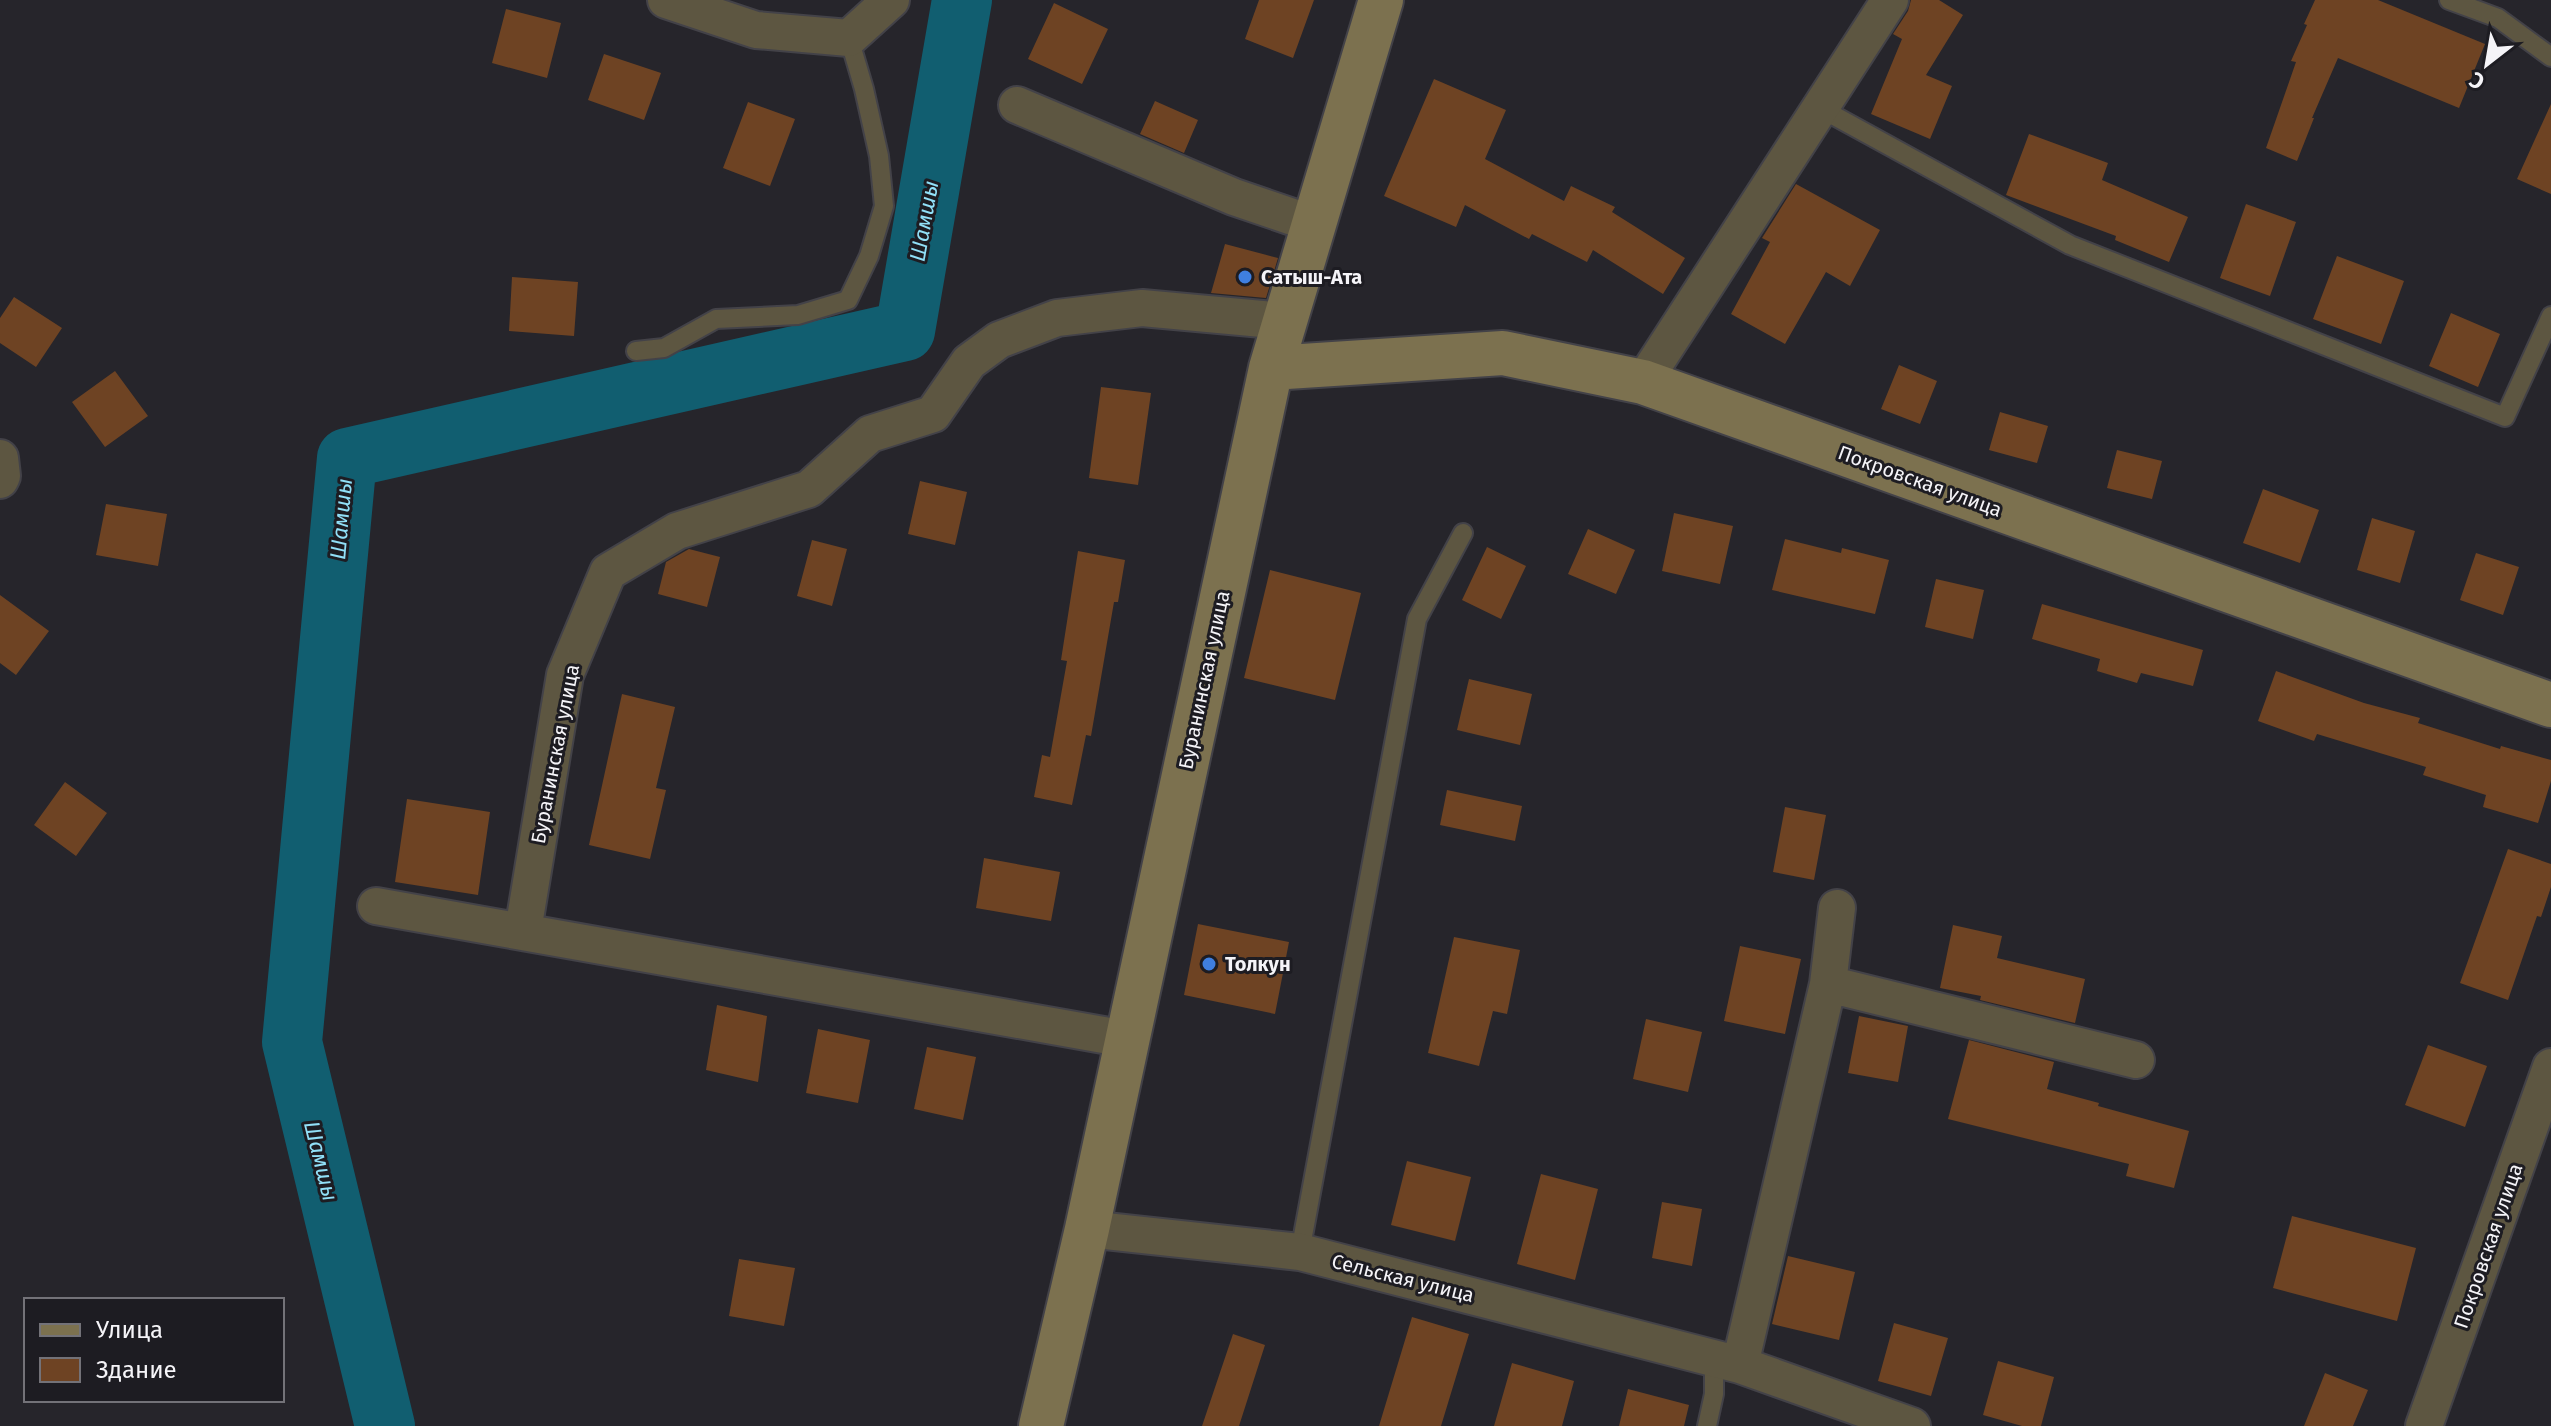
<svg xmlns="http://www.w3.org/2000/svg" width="2551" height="1426" viewBox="0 0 2551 1426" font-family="'Fira Sans',sans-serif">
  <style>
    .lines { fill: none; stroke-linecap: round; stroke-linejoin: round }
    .river { stroke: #115e70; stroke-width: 60 }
    .building { fill: #6e4323 }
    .lane-casing { stroke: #434248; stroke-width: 22 }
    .street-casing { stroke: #434248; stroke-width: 40 }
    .secondary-casing { stroke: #434248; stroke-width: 48 }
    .lane { stroke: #5d5641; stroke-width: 18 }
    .street { stroke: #5d5641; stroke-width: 36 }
    .secondary { stroke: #7c714f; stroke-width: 44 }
    .shop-dot { fill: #3f7fe0; stroke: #1d1c22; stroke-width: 3 }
    .labels { text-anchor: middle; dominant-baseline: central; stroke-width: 6; stroke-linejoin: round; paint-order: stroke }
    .poi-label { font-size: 20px; font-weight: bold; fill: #f5f4f8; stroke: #1d1c22; text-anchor: start }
    .street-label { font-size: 20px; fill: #f5f4f8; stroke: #1d1c22 }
    .water-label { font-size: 22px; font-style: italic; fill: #91e0f8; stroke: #1d1c22 }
  </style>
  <rect width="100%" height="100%" fill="#26252b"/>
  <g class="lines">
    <path class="river" d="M 385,1426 L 292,1042 L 347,458 L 905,331 L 962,0"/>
  </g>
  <path class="building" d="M 1259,0 L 1314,0 L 1293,58 L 1245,39 Z
    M 1911,0 L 1939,0 L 1963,15 L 1926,75 L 1952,86 L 1930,139 L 1871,114 L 1902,39 L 1893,34 L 1908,11 Z
    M 2315,0 L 2378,0 L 2485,44 L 2459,108 L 2338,58 L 2312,118 L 2314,118 L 2297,161 L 2266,148 L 2296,62 L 2291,61 L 2307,25 L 2304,24 Z
    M 1054,3 L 1108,29 L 1082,84 L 1028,59 Z
    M 506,9 L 561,23 L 547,78 L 492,63 Z
    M 604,54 L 661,73 L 644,120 L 588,100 Z
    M 1434,79 L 1506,110 L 1485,159 L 1564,201 L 1571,186 L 1615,207 L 1612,212 L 1685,258 L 1663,294 L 1593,250 L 1587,262 L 1532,234 L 1529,239 L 1465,205 L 1456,227 L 1384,196 Z
    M 1155,101 L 1198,120 L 1184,153 L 1140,134 Z
    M 748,102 L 795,119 L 770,186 L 723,168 Z
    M 2551,104 L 2551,194 L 2517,179 Z
    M 2029,134 L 2108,163 L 2102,180 L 2188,217 L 2169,262 L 2115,240 L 2116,236 L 2006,195 Z
    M 1796,184 L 1880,230 L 1850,286 L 1826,272 L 1785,344 L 1731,314 L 1770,242 L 1762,238 Z
    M 2246,204 L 2296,222 L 2270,296 L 2220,278 Z
    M 1225,244 L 1278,258 L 1266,298 L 1211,293 Z
    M 2337,256 L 2404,281 L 2381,344 L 2313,319 Z
    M 512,277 L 578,282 L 574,336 L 509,331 Z
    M 14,297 L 62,328 L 36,367 L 0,343 L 0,318 Z
    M 2451,313 L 2500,334 L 2478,387 L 2429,366 Z
    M 1899,365 L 1937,381 L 1920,424 L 1881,409 Z
    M 115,371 L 148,416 L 105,447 L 72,402 Z
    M 1101,387 L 1151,393 L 1138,485 L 1089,478 Z
    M 2000,412 L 2048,426 L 2037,463 L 1989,450 Z
    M 2117,450 L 2162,461 L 2152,499 L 2107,488 Z
    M 920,481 L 967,492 L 955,545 L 908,534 Z
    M 2263,489 L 2319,510 L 2300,563 L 2243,543 Z
    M 106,504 L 167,514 L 158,566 L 96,555 Z
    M 1674,513 L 1733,526 L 1720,584 L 1662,571 Z
    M 2372,518 L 2415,531 L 2400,583 L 2357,570 Z
    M 1588,529 L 1635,550 L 1616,594 L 1568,574 Z
    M 1785,539 L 1841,553 L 1842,548 L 1889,560 L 1875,614 L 1772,590 Z
    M 812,540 L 847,549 L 832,606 L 797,596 Z
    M 1487,547 L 1526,566 L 1501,619 L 1462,600 Z
    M 689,549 L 720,557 L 707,607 L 658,594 L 666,562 Z
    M 1078,551 L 1125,560 L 1118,602 L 1114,602 L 1091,736 L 1086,735 L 1072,805 L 1034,797 L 1042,755 L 1050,757 L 1067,661 L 1061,660 Z
    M 2476,553 L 2519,567 L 2503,615 L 2460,600 Z
    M 1270,570 L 1361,593 L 1335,700 L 1244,678 Z
    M 1936,579 L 1984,590 L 1973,639 L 1925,627 Z
    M 0,595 L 49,631 L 16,675 L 0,663 Z
    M 2042,604 L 2203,650 L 2193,686 L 2141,673 L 2137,683 L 2097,671 L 2100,659 L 2032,639 Z
    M 2276,671 L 2364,703 L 2420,718 L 2418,723 L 2500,749 L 2501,746 L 2551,760 L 2551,781 L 2538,823 L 2483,807 L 2486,795 L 2423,775 L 2426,767 L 2317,734 L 2314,741 L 2258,721 Z
    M 1469,679 L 1532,694 L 1520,745 L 1457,730 Z
    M 622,694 L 675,707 L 656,788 L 666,790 L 650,859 L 589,845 Z
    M 65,782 L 107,813 L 76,856 L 34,825 Z
    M 1447,790 L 1522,806 L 1515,841 L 1440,825 Z
    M 407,799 L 490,812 L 478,895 L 395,882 Z
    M 1785,807 L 1826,815 L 1814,880 L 1773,872 Z
    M 2508,849 L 2551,864 L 2551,887 L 2541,917 L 2537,916 L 2508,1000 L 2460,983 Z
    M 984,858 L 1060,872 L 1051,921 L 976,908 Z
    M 1198,924 L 1289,942 L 1275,1014 L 1184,995 Z
    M 1953,925 L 2002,936 L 1997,958 L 2085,979 L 2075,1023 L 1980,1000 L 1981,996 L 1940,988 Z
    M 1454,937 L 1520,950 L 1507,1014 L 1493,1011 L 1479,1066 L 1428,1053 Z
    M 1740,946 L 1801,959 L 1785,1034 L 1724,1021 Z
    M 717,1005 L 767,1016 L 758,1082 L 706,1070 Z
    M 1859,1016 L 1908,1026 L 1898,1082 L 1848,1073 Z
    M 1646,1019 L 1702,1032 L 1688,1092 L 1633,1079 Z
    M 818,1029 L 870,1040 L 858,1103 L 806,1093 Z
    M 1969,1040 L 2054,1062 L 2047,1089 L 2099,1103 L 2098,1106 L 2189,1131 L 2174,1188 L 2126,1176 L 2129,1164 L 1948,1119 Z
    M 2428,1045 L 2487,1066 L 2465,1127 L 2405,1105 Z
    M 927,1047 L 976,1057 L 963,1120 L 914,1109 Z
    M 1407,1161 L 1471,1177 L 1455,1241 L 1391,1225 Z
    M 1541,1174 L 1598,1189 L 1575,1280 L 1517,1264 Z
    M 1662,1202 L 1702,1209 L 1692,1266 L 1652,1258 Z
    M 2292,1216 L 2416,1248 L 2397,1321 L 2273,1288 Z
    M 1788,1256 L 1855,1272 L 1839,1340 L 1772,1324 Z
    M 739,1259 L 795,1268 L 784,1326 L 729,1316 Z
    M 1412,1317 L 1469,1334 L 1441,1426 L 1379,1426 Z
    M 1894,1323 L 1948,1338 L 1931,1396 L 1878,1381 Z
    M 1233,1334 L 1265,1345 L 1239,1426 L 1202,1426 Z
    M 1998,1361 L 2054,1377 L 2041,1426 L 2022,1426 L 1983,1415 Z
    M 1512,1363 L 1574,1381 L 1562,1426 L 1494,1426 Z
    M 2325,1373 L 2368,1390 L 2353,1426 L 2304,1426 Z
    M 1628,1389 L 1689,1405 L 1684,1426 L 1619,1426 Z"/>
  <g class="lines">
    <g class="lane-casing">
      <path id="lane" d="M 2449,0 L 2498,18 L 2551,57
        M 1820,108 L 2070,245 L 2505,417 L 2551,316
        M 636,351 L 664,348 L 716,319 L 798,315 L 848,300 L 869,256 L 884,206 L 879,156 L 864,89 L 849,38
        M 1300,1252 L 1417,619 L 1463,533
        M 1707,1426 L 1714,1394 L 1714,1358"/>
    </g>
    <g class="street-casing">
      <path id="street" d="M 666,0 L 756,30 L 849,38 L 891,0
        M 1017,105 L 1234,197 L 1313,224
        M 1643,382 L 1890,0
        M 0,458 L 2,476 L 0,480
        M 376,906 L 1126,1039
        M 523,931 L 565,675 L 608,572 L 677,531 L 809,489 L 870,434 L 933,414 L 969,362 L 999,340 L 1057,318 L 1142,308 L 1284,321
        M 1828,984 L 2136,1060
        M 1087,1229 L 1300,1252 L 1740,1365 L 1912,1426
        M 1740,1365 L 1828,984 L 1837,908
        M 2424,1426 L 2551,1067"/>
    </g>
    <g class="secondary-casing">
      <path id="secondary" d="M 1271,368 L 1503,353 L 1643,382 L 2551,705
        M 1041,1426 L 1087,1229 L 1271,368 L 1381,0"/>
    </g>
    <use href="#lane" class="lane"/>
    <use href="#street" class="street"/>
    <use href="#secondary" class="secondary"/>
  </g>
  <g class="shop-dot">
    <circle cx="1245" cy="277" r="8"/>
    <circle cx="1209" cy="964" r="8"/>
  </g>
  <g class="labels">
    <g class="poi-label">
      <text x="1261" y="277">Сатыш-Ата</text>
      <text x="1225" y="964">Толкун</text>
    </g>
    <g class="street-label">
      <text transform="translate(1920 481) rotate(20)">Покровская улица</text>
      <text transform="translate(1204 680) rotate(-78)">Буранинская улица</text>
      <text transform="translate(555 754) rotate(-79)">Буранинская улица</text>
      <text transform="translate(2488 1246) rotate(-71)">Покровская улица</text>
      <text transform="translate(1403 1278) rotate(14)">Сельская улица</text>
    </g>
    <g class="water-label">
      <text transform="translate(924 221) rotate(-80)">Шамшы</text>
      <text transform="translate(341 519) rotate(-85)">Шамшы</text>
      <text transform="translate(321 1161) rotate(76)">Шамшы</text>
    </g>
  </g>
  <rect x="24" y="1298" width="260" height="104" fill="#1d1c22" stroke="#737278" stroke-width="2"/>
  <rect x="40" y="1324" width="40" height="12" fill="#7c714f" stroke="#737278" stroke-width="2"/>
  <text x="96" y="1338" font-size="24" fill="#f5f4f8">Улица</text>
  <rect x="40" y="1358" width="40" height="24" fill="#6e4323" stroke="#737278" stroke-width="2"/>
  <text x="96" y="1378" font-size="24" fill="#f5f4f8">Здание</text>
  <g transform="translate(2487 64) rotate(211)" stroke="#1d1c22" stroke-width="6" paint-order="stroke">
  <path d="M0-6L14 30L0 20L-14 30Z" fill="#f5f4f8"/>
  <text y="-12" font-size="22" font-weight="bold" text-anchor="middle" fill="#f5f4f8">С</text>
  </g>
</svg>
